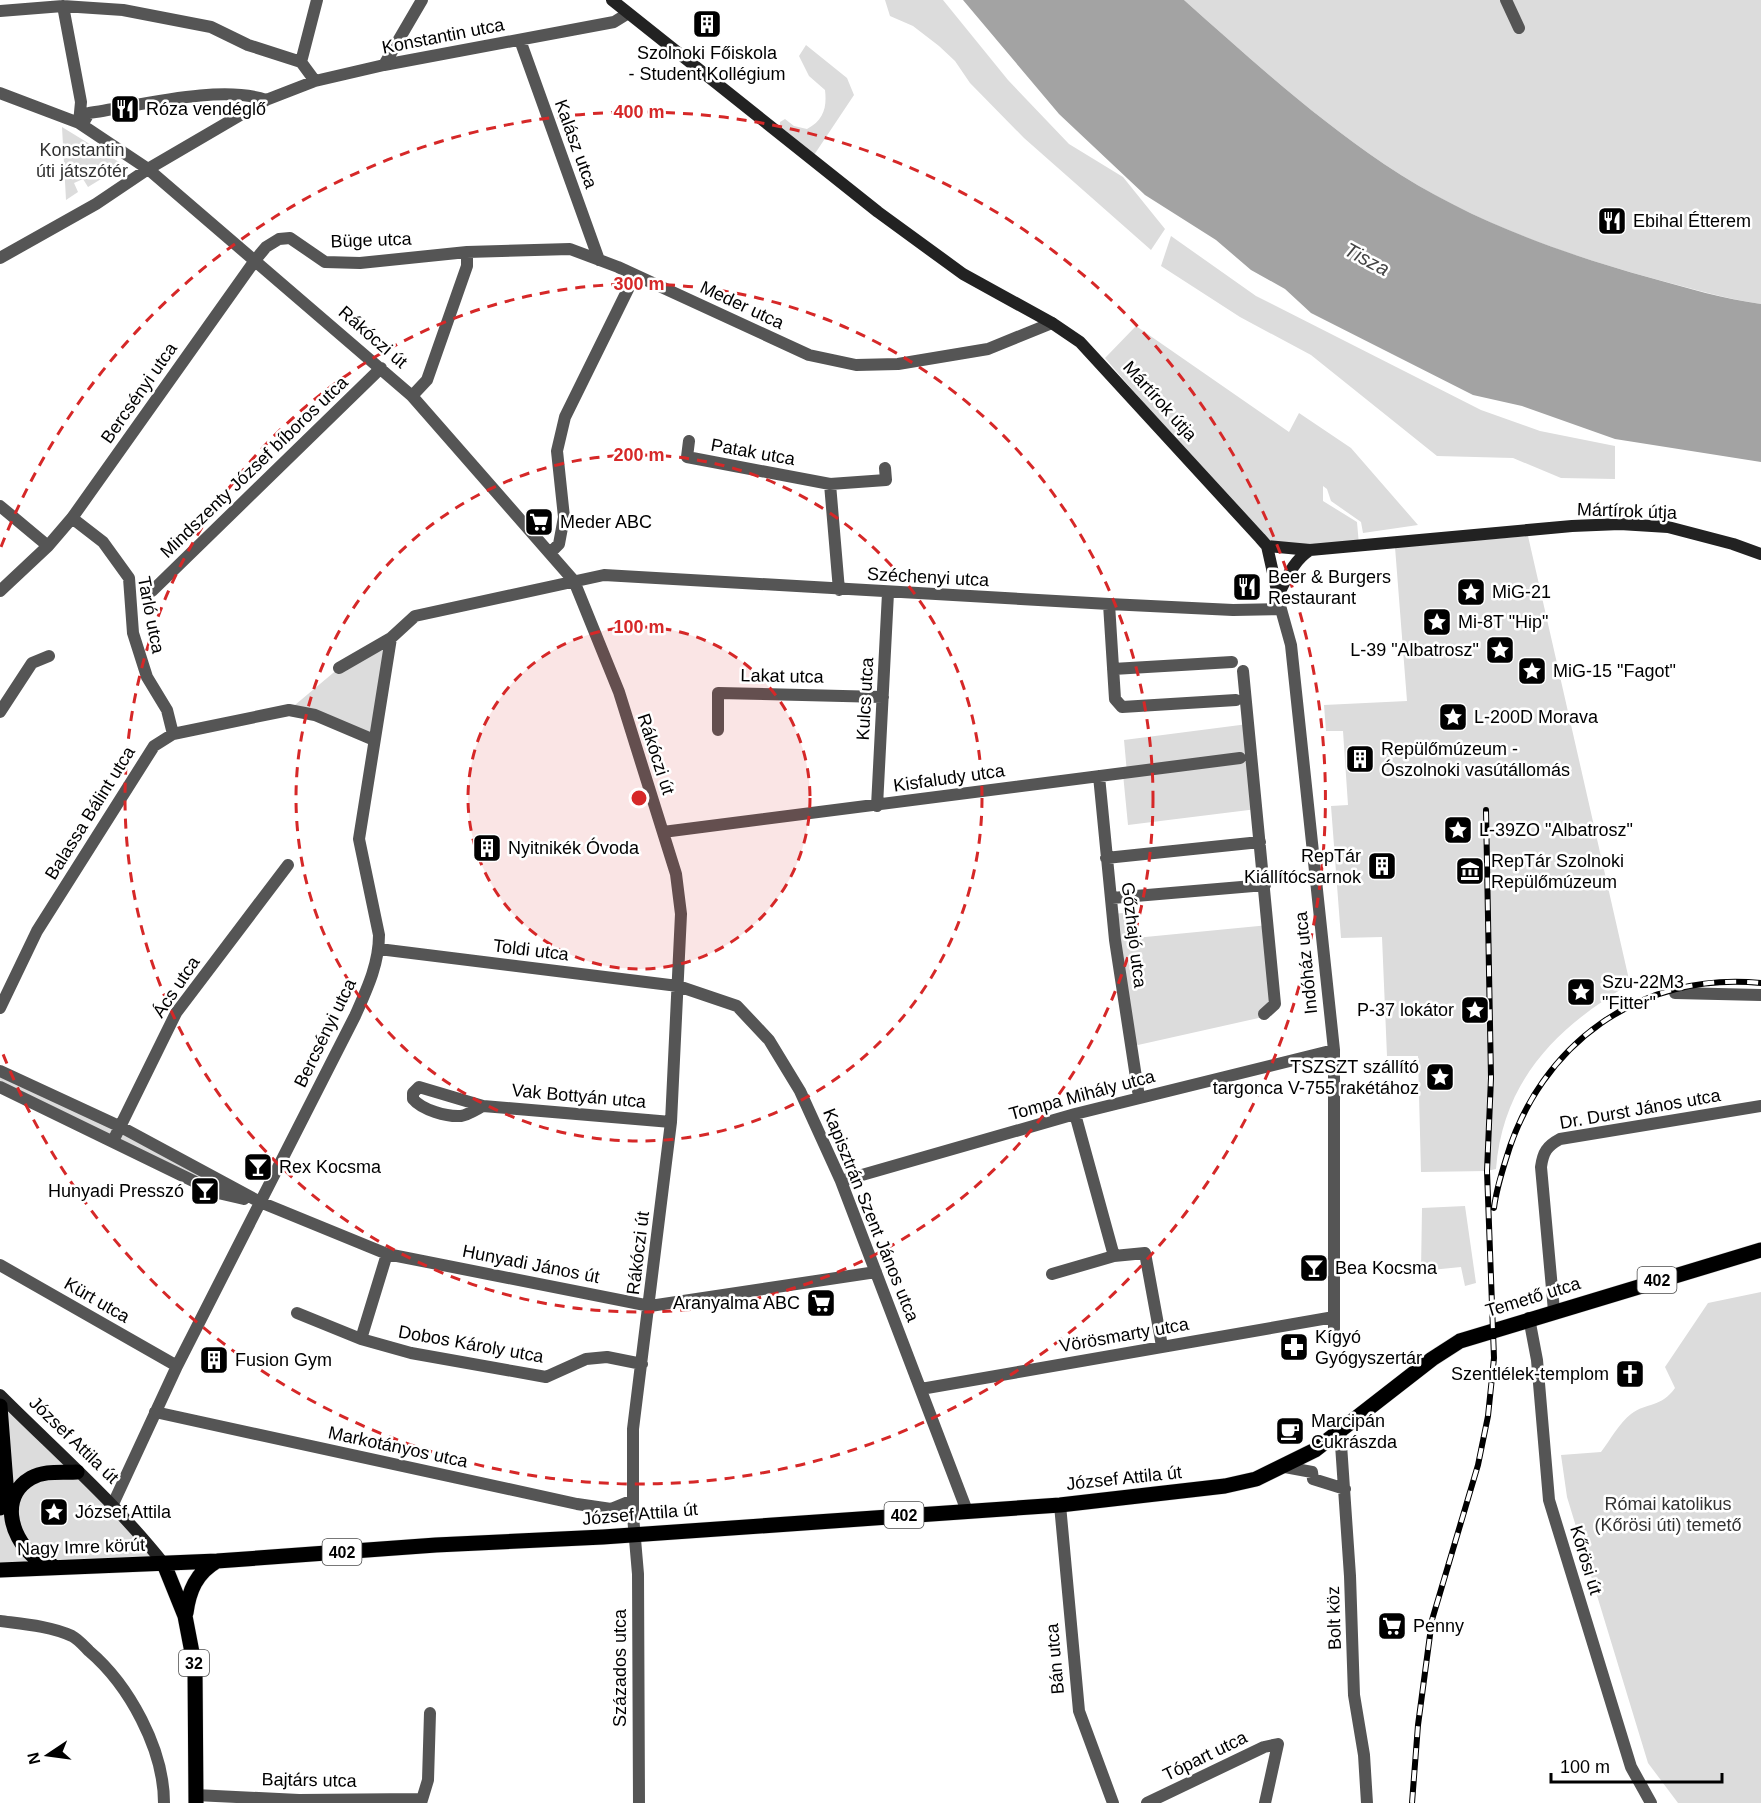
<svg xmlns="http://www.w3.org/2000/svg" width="1761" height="1803" viewBox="0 0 1761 1803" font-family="Arial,sans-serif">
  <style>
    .green { fill: #dcdcdc }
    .water { fill: #a3a3a3 }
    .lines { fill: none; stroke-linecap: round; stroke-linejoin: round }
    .primary-casing { stroke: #dbdbdb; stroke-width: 16 }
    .street { stroke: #555; stroke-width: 12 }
    .secondary { stroke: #222; stroke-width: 12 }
    .primary { stroke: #000; stroke-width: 15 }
    .rail-casing { stroke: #000; stroke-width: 6 }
    .rail { stroke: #fff; stroke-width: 4; stroke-dasharray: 11; stroke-linecap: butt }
    .ring { fill: none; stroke: #d62828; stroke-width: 3; stroke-dasharray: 10 8 }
    .labels { text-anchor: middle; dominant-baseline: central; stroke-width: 5; stroke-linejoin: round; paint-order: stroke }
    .shield { fill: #fff; stroke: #4c4c4c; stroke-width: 1.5 }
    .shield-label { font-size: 16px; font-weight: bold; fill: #000 }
    .street-label { font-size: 18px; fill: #000; stroke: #fff }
    .poi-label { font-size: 18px; fill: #000; stroke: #fff; text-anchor: start }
    .park-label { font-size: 18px; fill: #333; stroke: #fff }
    .water-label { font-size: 20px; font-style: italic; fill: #444; stroke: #fff }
    .centre { fill: #d62828; stroke: #fff; stroke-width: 3 }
    .ring-label { font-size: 18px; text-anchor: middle; font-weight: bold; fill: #d62828; stroke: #fff; stroke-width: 5; stroke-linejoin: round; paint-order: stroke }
  </style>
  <rect width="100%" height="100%" fill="#fff"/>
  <path class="green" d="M 885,0 L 943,0 L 1008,80 L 1069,144 L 1123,177 L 1165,229 L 1151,250 L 1024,138 L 970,83 L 955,61 L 939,46 L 913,26 L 890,16 Z
    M 1184,0 L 1761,0 L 1761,304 C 1725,299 1690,288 1655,279 C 1559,253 1467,220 1384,164 C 1313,116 1248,57 1184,0 Z
    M 806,45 L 847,78 L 854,95 L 814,155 L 780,129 L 780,122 L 785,119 L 794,126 L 807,129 C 824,120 827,107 825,90 L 809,76 L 799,56 Z
    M 62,127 L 124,165 L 88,187 L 83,179 L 74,183 L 78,192 L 66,200 Z
    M 1171,236 L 1256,296 L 1481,410 L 1540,431 L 1615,446 L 1615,479 L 1561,478 L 1513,458 L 1437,456 L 1311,355 L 1240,317 L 1161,266 Z
    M 1136,326 L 1289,432 L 1299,413 L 1351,448 L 1418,525 L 1363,533 L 1361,522 L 1331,501 L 1327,489 L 1323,486 L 1323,501 L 1357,522 L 1359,545 L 1267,546 L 1105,358 Z
    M 1528,536 L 1630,984 C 1557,1027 1503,1080 1496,1169 L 1487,1171 L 1421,1172 L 1418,1056 L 1387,1056 L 1382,937 L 1341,938 L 1331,806 L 1348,805 L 1343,731 L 1326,731 L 1324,705 L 1407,701 L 1395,547 Z
    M 391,638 L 374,740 L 289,710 L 339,668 Z
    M 1248,724 L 1257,809 L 1128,825 L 1123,774 L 1127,773 L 1124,740 Z
    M 1132,912 L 1135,938 L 1269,925 L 1272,1015 L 1138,1045 L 1131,1041 L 1113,914 Z
    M 0,1071 L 260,1202 L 218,1193 L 0,1087 Z
    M 1465,1206 L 1476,1283 L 1465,1286 L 1461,1267 L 1421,1271 L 1422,1208 Z
    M 1761,1292 L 1761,1803 L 1678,1803 L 1648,1763 L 1567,1497 L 1561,1455 L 1601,1452 C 1610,1440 1620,1422 1631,1414 C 1647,1402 1661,1408 1675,1388 L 1665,1367 L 1708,1303 Z
    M 0,1395 L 164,1564 L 0,1570 Z"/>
  <path class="water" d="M 963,0 L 1184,0 C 1248,57 1313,116 1384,164 C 1466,219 1557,252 1651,278 C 1687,288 1724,299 1761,304 L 1761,462 L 1615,439 L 1522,406 L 1473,395 L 1311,313 L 1285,289 L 1251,270 L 1216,240 L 1145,195 L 1059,114 Z"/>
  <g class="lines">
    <g class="primary-casing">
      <path id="primary" d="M 0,1406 L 6,1483 L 0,1508
        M 164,1564 L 185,1616 L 195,1668 L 196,1803
        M 53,1566 C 46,1562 38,1560 32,1555 C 10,1535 0,1496 31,1478 C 45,1470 62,1473 77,1472
        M 0,1570 L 217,1561 L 436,1545 L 603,1537 L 1060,1505 L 1225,1486 L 1256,1479 L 1315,1450 L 1432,1359 L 1460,1341 L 1761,1250
        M 186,1613 C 189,1591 196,1573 217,1561"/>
    </g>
    <path class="street" d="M 1506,0 L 1519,28
      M 63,6 L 81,102 L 79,123
      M 0,11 L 63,6 L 123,10 L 211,27 L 248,45 L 301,62 L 315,81
      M 520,40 L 599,260
      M 301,62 L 317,0
      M 384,65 L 422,0
      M 0,93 L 79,123 L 148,169 L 412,396 L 574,581 L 619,692 L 676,874 L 681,914 L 671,1122 L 633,1429 L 633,1516 L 638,1574 L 639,1803
      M 82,125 L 89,113 C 138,106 221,84 266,100
      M 0,258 L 96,204 L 148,169 L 266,100 L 315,81 L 384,65 L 614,22 L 627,14
      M 412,396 L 427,380 L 467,266 L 467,252
      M 689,441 L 687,457 L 830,484 L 886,480 L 885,468
      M 830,484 L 839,590
      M 0,506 L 48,546
      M 72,518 L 103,542 L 129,578 L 133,633 L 147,677 L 167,710 L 173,734
      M 550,553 L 559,544 L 564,517 L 557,451 L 565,417 L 635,275
      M 0,591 L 48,546 L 72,518 L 256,259 L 266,247 L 279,239 L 290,238 L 325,262 L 360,263 L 467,252 L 570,249 L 618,267 L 809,355 L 856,365 L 898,364 L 988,349 L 1052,323
      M 152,591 L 381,368
      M 1279,602 L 1291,645 L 1334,1050 L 1334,1329
      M 1109,604 L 1115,699 L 1122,707 L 1236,700
      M 339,668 L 391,638 L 415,616 L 604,575 L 1109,604 L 1233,610 L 1280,609
      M 1113,669 L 1232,662
      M 1243,671 L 1275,1004 L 1264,1014
      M 0,712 L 32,663 L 49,656
      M 718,730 L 718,693 L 883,697
      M 1099,776 L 1115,940 L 1139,1097
      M 877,806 L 888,593
      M 663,832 L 1240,758
      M 1106,858 L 1260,842
      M 1112,898 L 1265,885
      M 379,949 L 678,986 L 737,1006 L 769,1040 L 800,1091 L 841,1181 L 967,1511
      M 1675,993 L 1761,995
      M 0,1008 L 37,931 L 154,746 L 173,734 L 289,710 L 315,715 L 374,740
      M 0,1071 L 121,1127 L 260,1202 L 387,1254 L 650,1306 L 876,1272
      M 0,1087 L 218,1193 L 244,1199
      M 483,1106 C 477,1109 468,1115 461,1116 C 447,1117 422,1110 413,1099 L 413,1093 L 419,1087 L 483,1106 L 671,1122
      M 1075,1114 L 1114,1256 L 1145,1253 L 1162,1346
      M 113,1141 L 176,1013 L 288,865
      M 841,1181 L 1075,1114 L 1334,1050
      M 0,1265 L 177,1366
      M 1052,1274 L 1114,1256
      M 1554,1311 L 1541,1167 C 1543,1152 1547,1146 1560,1139 L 1761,1106
      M 297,1313 L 361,1339 L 411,1353 L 546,1377 L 586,1359 L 607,1357 L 642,1364
      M 1529,1318 L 1537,1360 L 1549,1500 L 1631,1767 L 1651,1803
      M 361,1339 L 387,1254
      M 921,1389 L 1334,1317
      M 155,1412 L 577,1504 L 611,1509 L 633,1500
      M 1340,1430 L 1350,1576 L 1354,1695 L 1364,1755 L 1367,1803
      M 1285,1467 L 1312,1472 L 1313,1479 L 1345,1489
      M 113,1504 L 177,1366 L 355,1016 C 367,989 379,964 379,935 L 359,839 L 391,638
      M 1060,1505 L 1079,1711 L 1113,1803
      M 0,1621 C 23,1624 50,1626 72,1636 C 78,1639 84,1646 89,1651 C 129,1685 164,1749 164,1803
      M 195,1795 L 299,1800 L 421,1799
      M 421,1803 L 428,1780 L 430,1713
      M 1147,1803 L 1264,1747 L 1278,1744 L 1265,1803"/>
    <path class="secondary" d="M 612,0 L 878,212 L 963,274 L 1052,323 L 1080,342 L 1260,538 L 1267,546 L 1278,595
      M 1267,546 L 1310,550 L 1572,526 L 1620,524 L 1668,527 L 1733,544 L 1761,554
      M 1278,595 C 1287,578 1293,561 1310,550
      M 0,1395 C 55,1450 115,1502 164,1564"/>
    <use href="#primary" class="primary"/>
    <g class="rail-casing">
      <path id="rail" d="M 1494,1208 C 1496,1191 1501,1175 1506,1159 C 1540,1044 1640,971 1761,983
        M 1412,1803 L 1418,1725 L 1432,1620 L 1478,1465 L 1488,1416 L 1494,1358 L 1487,1171 L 1491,1078 L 1486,810"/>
    </g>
    <use href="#rail" class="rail"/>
  </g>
  <circle cx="639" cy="798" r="171" fill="#d62828" fill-opacity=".12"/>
  <g class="ring">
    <circle cx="639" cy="798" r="171"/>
    <circle cx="639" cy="798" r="343"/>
    <circle cx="639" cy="798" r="514"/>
    <path d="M1 547A686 686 0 1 1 1 1049"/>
  </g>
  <defs>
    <g id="building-square" transform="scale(1.5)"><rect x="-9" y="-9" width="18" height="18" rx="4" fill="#000" stroke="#fff"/><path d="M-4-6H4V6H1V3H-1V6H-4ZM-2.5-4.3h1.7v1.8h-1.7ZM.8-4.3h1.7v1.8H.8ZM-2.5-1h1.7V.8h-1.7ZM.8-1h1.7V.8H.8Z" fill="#fff"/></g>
    <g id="restaurant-square" transform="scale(1.5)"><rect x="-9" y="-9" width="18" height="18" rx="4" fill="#000" stroke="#fff"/><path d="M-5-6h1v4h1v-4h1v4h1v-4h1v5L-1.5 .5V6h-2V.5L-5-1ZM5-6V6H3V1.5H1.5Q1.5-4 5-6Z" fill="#fff"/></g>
    <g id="supermarket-square" transform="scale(1.5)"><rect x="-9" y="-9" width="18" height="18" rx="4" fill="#000" stroke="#fff"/><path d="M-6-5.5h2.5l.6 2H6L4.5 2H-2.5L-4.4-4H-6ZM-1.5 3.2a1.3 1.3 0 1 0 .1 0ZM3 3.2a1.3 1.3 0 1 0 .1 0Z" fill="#fff"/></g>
    <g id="sight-square" transform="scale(1.5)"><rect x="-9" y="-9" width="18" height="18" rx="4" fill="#000" stroke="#fff"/><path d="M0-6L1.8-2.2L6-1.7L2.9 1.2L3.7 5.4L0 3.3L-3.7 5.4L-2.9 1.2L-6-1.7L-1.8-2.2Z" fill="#fff"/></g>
    <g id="museum-square" transform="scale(1.5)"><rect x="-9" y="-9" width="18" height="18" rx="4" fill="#000" stroke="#fff"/><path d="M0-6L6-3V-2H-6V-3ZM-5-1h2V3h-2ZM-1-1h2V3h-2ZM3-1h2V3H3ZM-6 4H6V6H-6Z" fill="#fff"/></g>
    <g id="bar-square" transform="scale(1.5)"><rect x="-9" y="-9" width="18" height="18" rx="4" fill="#000" stroke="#fff"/><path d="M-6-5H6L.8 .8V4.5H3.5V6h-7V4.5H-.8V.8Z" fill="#fff"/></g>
    <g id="pharmacy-square" transform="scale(1.5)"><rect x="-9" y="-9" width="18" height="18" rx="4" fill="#000" stroke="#fff"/><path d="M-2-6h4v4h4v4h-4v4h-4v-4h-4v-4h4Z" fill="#fff"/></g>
    <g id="church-square" transform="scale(1.5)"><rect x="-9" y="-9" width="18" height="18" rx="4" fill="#000" stroke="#fff"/><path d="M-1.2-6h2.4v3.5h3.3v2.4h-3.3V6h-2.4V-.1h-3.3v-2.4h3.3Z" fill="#fff"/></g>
    <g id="cafe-square" transform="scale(1.5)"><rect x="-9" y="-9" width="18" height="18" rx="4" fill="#000" stroke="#fff"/><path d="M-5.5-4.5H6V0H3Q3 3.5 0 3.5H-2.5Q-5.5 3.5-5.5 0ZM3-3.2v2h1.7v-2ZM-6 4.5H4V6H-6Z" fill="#fff"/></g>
  </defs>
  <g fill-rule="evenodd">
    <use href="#building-square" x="707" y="24"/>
    <use href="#restaurant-square" x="125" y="109"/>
    <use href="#restaurant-square" x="1612" y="221"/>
    <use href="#supermarket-square" x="539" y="522"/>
    <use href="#restaurant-square" x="1247" y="587"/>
    <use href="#sight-square" x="1471" y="592"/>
    <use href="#sight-square" x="1437" y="622"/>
    <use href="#sight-square" x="1500" y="650"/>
    <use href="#sight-square" x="1532" y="671"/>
    <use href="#sight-square" x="1453" y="717"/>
    <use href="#building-square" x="1360" y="759"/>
    <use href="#sight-square" x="1458" y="830"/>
    <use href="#building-square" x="487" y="848"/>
    <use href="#building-square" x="1382" y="866"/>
    <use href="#museum-square" x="1470" y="871"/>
    <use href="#sight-square" x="1581" y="992"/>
    <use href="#sight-square" x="1475" y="1010"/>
    <use href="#sight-square" x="1440" y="1077"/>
    <use href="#bar-square" x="258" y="1167"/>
    <use href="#bar-square" x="205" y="1191"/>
    <use href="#bar-square" x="1314" y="1268"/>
    <use href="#supermarket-square" x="821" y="1303"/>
    <use href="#pharmacy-square" x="1294" y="1347"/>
    <use href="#building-square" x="214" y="1360"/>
    <use href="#church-square" x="1630" y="1374"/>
    <use href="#cafe-square" x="1290" y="1431"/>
    <use href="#sight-square" x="54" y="1512"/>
    <use href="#supermarket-square" x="1392" y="1626"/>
  </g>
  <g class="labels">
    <g class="shield">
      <rect x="1637.5" y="1267" width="39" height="26" rx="4.5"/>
      <rect x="884.5" y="1502" width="39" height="26" rx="4.5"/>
      <rect x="322.5" y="1539" width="39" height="26" rx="4.5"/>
      <rect x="179" y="1650" width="30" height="26" rx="4.5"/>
    </g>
    <g class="shield-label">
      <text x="1657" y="1280">402</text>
      <text x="904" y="1515">402</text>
      <text x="342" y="1552">402</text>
      <text x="194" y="1663">32</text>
    </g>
    <g class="street-label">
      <text transform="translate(443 36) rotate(-11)">Konstantin utca</text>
      <text transform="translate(576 144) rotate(70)">Kalász utca</text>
      <text transform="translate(371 240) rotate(-2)">Büge utca</text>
      <text transform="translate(742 305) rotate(25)">Meder utca</text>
      <text transform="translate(373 337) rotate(41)">Rákóczi út</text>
      <text transform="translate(139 393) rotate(-55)">Bercsényi utca</text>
      <text transform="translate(1160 401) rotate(48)">Mártírok útja</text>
      <text transform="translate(753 452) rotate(10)">Patak utca</text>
      <text transform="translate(254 467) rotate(-44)">Mindszenty József bíboros utca</text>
      <text transform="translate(1627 511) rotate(2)">Mártírok útja</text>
      <text transform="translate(928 577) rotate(3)">Széchenyi utca</text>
      <text transform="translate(151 615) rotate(79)">Tarló utca</text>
      <text transform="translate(782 676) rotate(1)">Lakat utca</text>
      <text transform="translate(865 699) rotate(-87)">Kulcs utca</text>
      <text transform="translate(656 754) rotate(72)">Rákóczi út</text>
      <text transform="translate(949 778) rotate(-8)">Kisfaludy utca</text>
      <text transform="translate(90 813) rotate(-58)">Balassa Bálint utca</text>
      <text transform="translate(1134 935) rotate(83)">Gőzhajó utca</text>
      <text transform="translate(531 950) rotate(7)">Toldi utca</text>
      <text transform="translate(1306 963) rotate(-96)">Indóház utca</text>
      <text transform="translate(176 987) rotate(-56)">Ács utca</text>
      <text transform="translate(325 1033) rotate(-64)">Bercsényi utca</text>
      <text transform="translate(1082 1095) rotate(-15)">Tompa Mihály utca</text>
      <text transform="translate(579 1096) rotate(5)">Vak Bottyán utca</text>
      <text transform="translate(1640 1109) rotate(-10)">Dr. Durst János utca</text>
      <text transform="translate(871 1215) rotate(68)">Kapisztrán Szent János utca</text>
      <text transform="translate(638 1253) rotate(-83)">Rákóczi út</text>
      <text transform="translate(531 1264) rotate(11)">Hunyadi János út</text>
      <text transform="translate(1533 1297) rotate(-17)">Temető utca</text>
      <text transform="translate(97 1300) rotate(30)">Kürt utca</text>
      <text transform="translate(1124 1335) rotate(-10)">Vörösmarty utca</text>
      <text transform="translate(471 1344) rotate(10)">Dobos Károly utca</text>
      <text transform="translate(74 1440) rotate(44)">József Attila út</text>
      <text transform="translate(398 1447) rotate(12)">Markotányos utca</text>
      <text transform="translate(1124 1478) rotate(-6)">József Attila út</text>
      <text transform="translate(640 1514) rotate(-5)">József Attila út</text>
      <text transform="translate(81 1547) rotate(-2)">Nagy Imre körút</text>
      <text transform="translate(1586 1560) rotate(73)">Kőrösi út</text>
      <text transform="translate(1334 1618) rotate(-92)">Bolt köz</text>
      <text transform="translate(1055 1659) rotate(-95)">Bán utca</text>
      <text transform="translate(620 1668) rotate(-90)">Százados utca</text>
      <text transform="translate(1205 1756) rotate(-26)">Tópart utca</text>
      <text transform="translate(309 1780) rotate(1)">Bajtárs utca</text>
    </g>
    <g class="poi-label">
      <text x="707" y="53" text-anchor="middle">Szolnoki Főiskola<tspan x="707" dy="21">- Student Kollégium</tspan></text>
      <text x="146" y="109">Róza vendéglő</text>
      <text x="1633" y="221">Ebihal Étterem</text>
      <text x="560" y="522">Meder ABC</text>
      <text x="1268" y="577">Beer &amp; Burgers<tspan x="1268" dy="21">Restaurant</tspan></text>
      <text x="1492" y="592">MiG-21</text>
      <text x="1458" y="622">Mi-8T "Hip"</text>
      <text x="1479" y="650" text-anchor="end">L-39 "Albatrosz"</text>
      <text x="1553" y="671">MiG-15 "Fagot"</text>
      <text x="1474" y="717">L-200D Morava</text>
      <text x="1381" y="749">Repülőmúzeum -<tspan x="1381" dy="21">Ószolnoki vasútállomás</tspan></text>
      <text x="1479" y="830">L-39ZO "Albatrosz"</text>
      <text x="508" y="848">Nyitnikék Óvoda</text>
      <text x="1361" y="856" text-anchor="end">RepTár<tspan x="1361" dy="21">Kiállítócsarnok</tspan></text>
      <text x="1491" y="861">RepTár Szolnoki<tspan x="1491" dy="21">Repülőmúzeum</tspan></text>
      <text x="1602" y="982">Szu-22M3<tspan x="1602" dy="21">"Fitter"</tspan></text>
      <text x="1454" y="1010" text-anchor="end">P-37 lokátor</text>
      <text x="1419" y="1067" text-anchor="end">TSZSZT szállító<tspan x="1419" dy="21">targonca V-755 rakétához</tspan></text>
      <text x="279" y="1167">Rex Kocsma</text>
      <text x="184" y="1191" text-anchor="end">Hunyadi Presszó</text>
      <text x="1335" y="1268">Bea Kocsma</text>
      <text x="800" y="1303" text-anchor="end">Aranyalma ABC</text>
      <text x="1315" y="1337">Kígyó<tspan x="1315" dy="21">Gyógyszertár</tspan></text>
      <text x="235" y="1360">Fusion Gym</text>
      <text x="1609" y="1374" text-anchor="end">Szentlélek-templom</text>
      <text x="1311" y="1421">Marcipán<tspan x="1311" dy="21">Cukrászda</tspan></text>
      <text x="75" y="1512">József Attila</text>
      <text x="1413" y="1626">Penny</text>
    </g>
    <g class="park-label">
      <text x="82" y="150">Konstantin<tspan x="82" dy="21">úti játszótér</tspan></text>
      <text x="1668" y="1504">Római katolikus<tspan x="1668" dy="21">(Kőrösi úti) temető</tspan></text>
    </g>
    <g class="water-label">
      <text transform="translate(1367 259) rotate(28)">Tisza</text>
    </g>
  </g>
  <circle cx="639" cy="798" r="9" class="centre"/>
  <g class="ring-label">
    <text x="639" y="118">400 m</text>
    <text x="639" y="290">300 m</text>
    <text x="639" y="461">200 m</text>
    <text x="639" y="633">100 m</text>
  </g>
  <g transform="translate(48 1755) rotate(257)" stroke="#ffffff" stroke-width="4.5" paint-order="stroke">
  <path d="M0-4.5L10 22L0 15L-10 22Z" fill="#000000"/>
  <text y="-9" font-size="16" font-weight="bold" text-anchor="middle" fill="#000000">N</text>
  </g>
  <path d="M1551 1773v9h171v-9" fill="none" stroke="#000000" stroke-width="3"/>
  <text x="1560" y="1773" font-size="18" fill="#000000" stroke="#ffffff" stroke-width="4.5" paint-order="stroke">100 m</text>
</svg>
